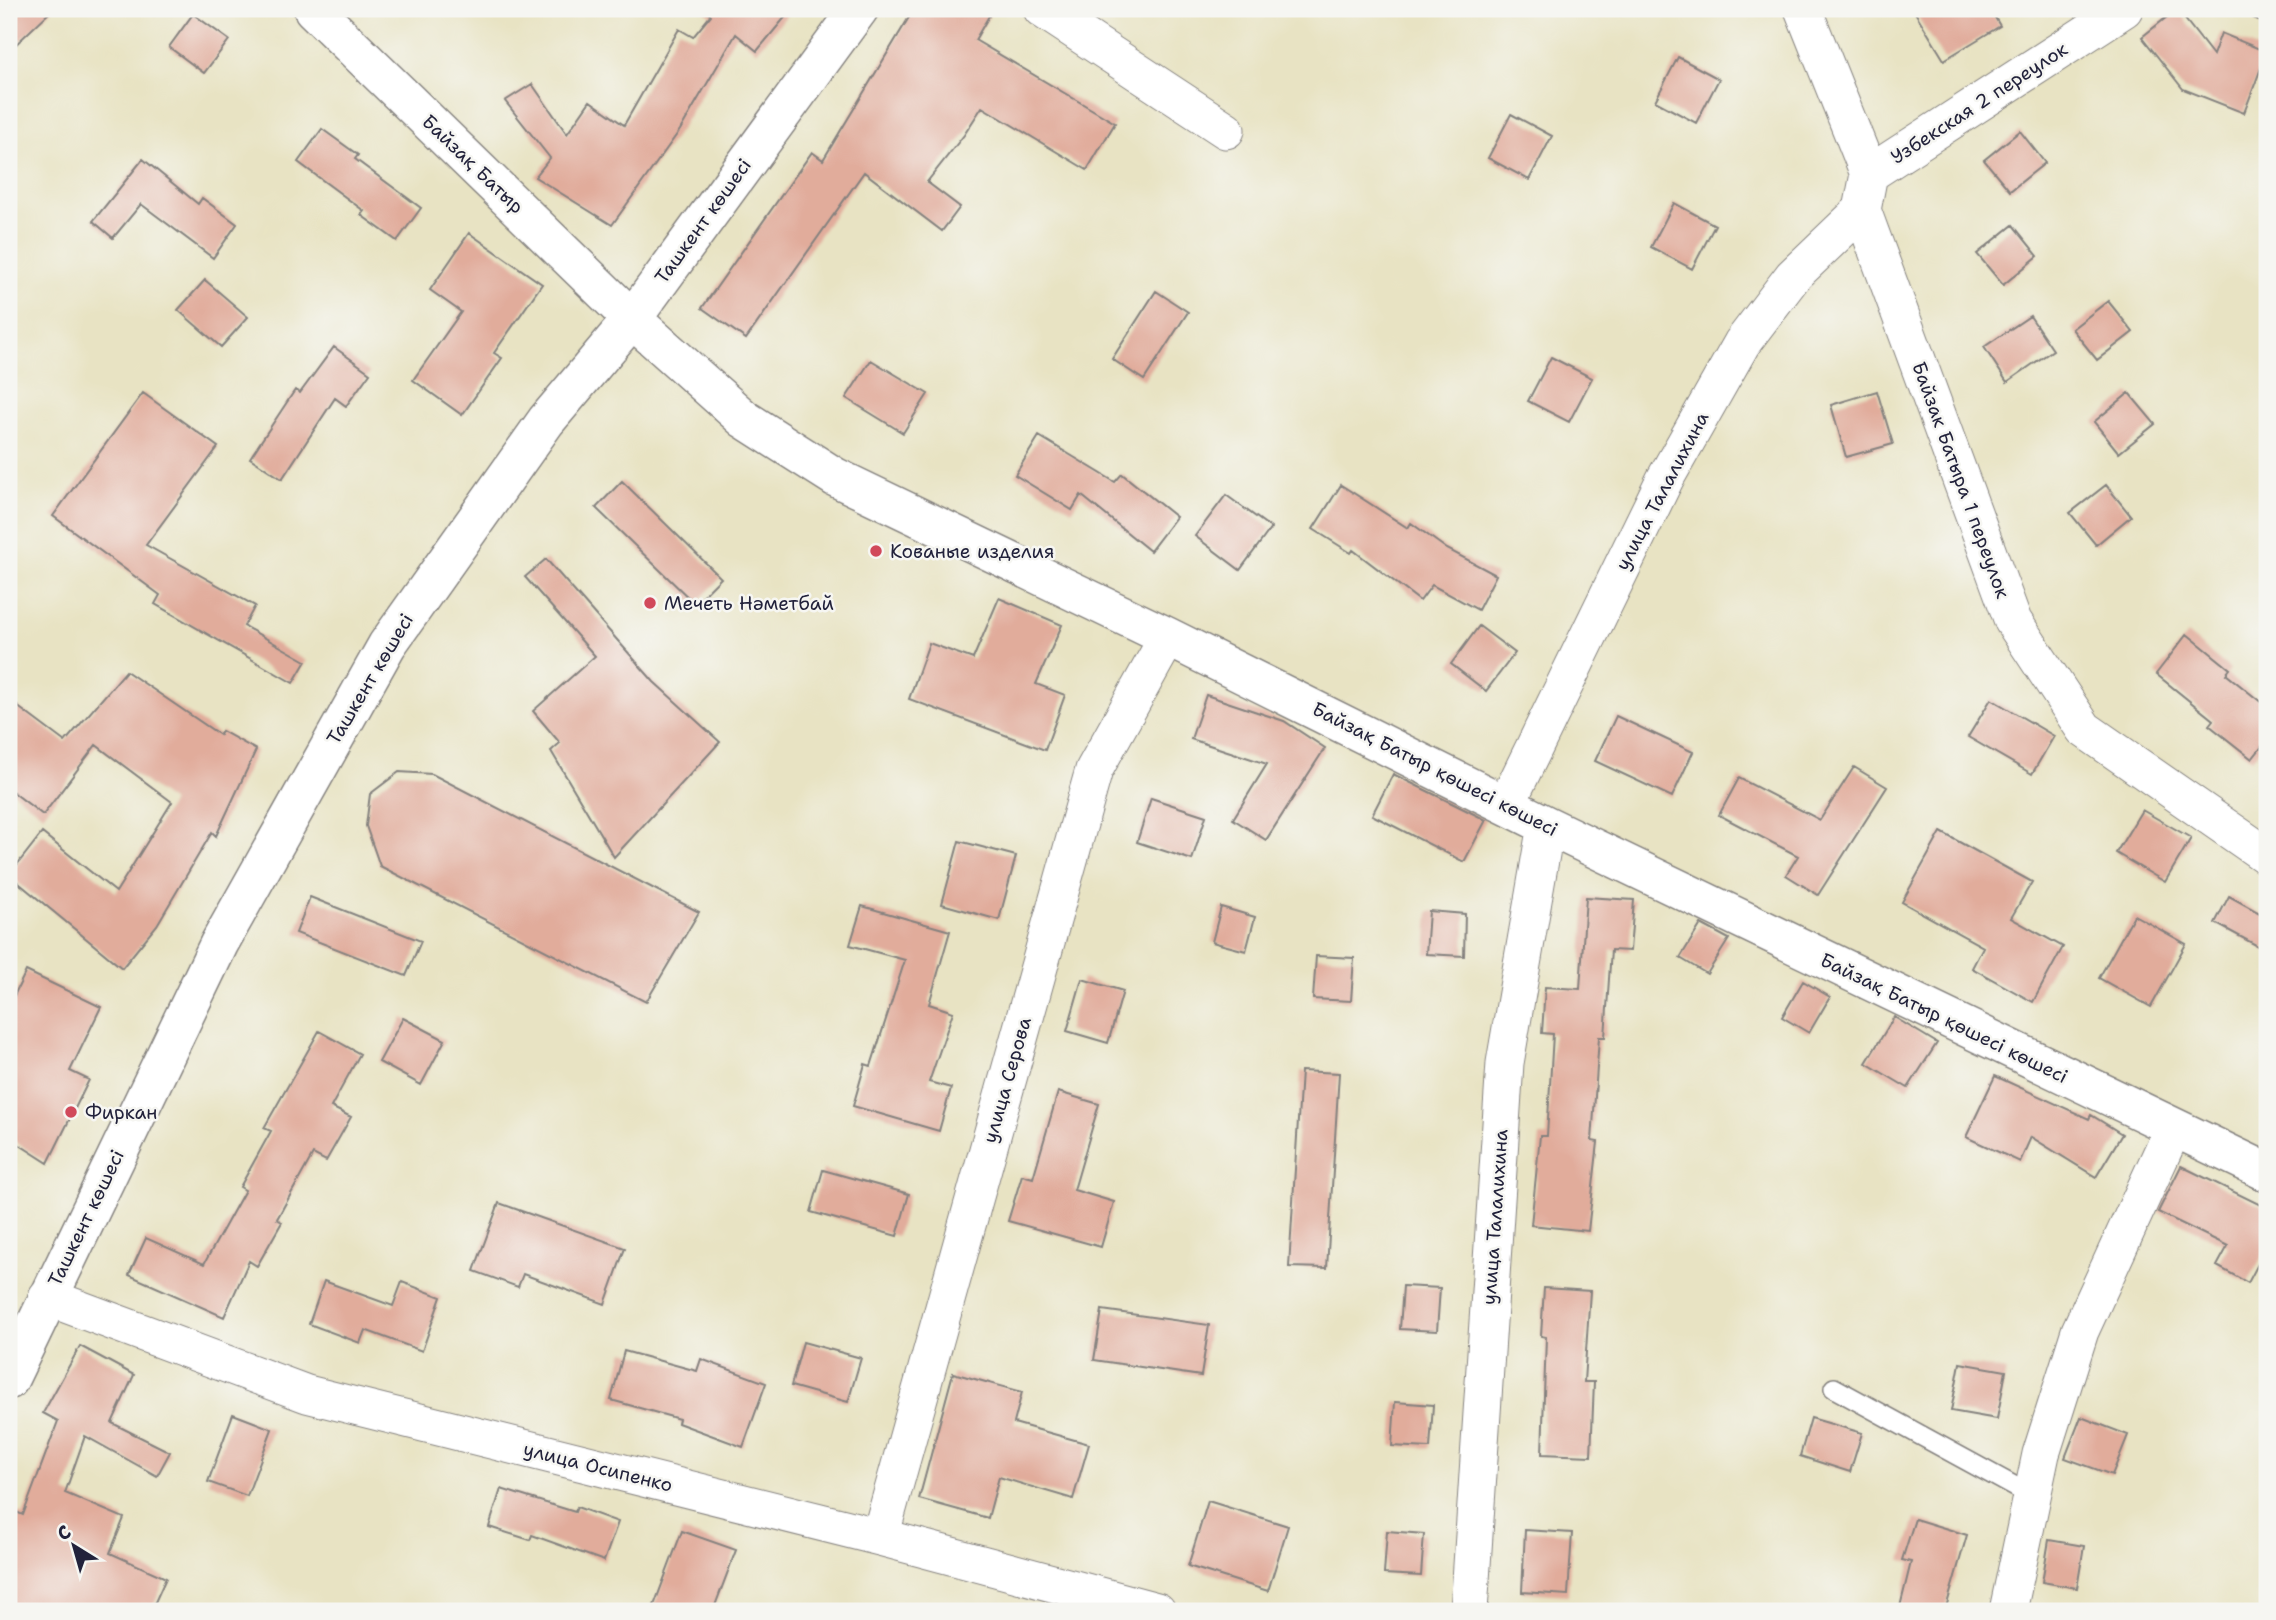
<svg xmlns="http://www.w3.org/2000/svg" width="2276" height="1620" viewBox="0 0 2276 1620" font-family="'Shantell Sans',sans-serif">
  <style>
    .building { fill: #e1ac9b }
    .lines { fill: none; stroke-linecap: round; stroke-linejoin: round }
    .service-casing { stroke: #85827f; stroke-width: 22 }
    .minor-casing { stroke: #85827f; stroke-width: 39 }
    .tertiary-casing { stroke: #85827f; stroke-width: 41 }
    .secondary-casing { stroke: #85827f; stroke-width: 41 }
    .service { stroke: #fff; stroke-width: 19 }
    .minor { stroke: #fff; stroke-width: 37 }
    .tertiary { stroke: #fff; stroke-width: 38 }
    .secondary { stroke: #fff; stroke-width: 38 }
    .poi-dot { fill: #d1495b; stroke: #f6f6f2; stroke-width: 2.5 }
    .labels { text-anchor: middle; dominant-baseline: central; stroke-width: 5; stroke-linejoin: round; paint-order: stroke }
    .street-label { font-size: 19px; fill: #22223b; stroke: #f6f6f2 }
    .poi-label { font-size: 19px; fill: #22223b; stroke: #f6f6f2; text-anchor: start }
  </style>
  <rect width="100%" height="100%" fill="#f6f6f2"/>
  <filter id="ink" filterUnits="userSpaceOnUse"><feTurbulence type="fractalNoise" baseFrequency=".0143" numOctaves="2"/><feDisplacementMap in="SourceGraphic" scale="14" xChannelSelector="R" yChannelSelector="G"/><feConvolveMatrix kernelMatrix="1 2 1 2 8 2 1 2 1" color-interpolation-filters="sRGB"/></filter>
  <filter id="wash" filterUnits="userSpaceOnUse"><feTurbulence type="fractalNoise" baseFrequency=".00686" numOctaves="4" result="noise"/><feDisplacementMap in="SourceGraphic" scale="28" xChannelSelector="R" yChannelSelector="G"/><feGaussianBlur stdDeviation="1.57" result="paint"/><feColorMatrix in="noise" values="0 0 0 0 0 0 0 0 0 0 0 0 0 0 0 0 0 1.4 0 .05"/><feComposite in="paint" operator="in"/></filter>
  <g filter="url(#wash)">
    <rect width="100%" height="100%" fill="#e8e3c3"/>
    <g id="blocks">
      <path class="building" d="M 9,9 L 53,9 L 9,51 Z
        M 703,9 L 792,9 L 757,51 L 736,34 L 680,130 L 612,225 L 535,177 L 550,158 L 505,101 L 532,84 L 567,134 L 590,101 L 624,125 L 679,29 L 693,37 L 711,15 Z
        M 914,9 L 993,9 L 975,40 L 1115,123 L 1087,170 L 982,107 L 964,135 L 927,182 L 960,207 L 942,231 L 864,172 L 746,339 L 702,308 L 812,152 L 823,160 Z
        M 1913,9 L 1990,9 L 2000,26 L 1944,60 Z
        M 2177,9 L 2213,55 L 2221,33 L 2267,52 L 2244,113 L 2183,89 L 2142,37 Z
        M 193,14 L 229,40 L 204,73 L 169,47 Z
        M 1678,57 L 1719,79 L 1696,123 L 1655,101 Z
        M 1511,114 L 1552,136 L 1529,180 L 1488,158 Z
        M 322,129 L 358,155 L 355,159 L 421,208 L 397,241 L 361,215 L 364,211 L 298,162 Z
        M 2020,131 L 2045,163 L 2010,191 L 1984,160 Z
        M 143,159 L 198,204 L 202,198 L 237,224 L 213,258 L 141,204 L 113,238 L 93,221 Z
        M 1674,203 L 1715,225 L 1692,269 L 1651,247 Z
        M 2013,225 L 2038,256 L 2003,285 L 1977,254 Z
        M 469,233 L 542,284 L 494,353 L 502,358 L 462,415 L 413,380 L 461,312 L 430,290 Z
        M 205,280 L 248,317 L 221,347 L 178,310 Z
        M 1156,291 L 1188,312 L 1144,380 L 1112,359 Z
        M 2108,301 L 2133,332 L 2097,360 L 2072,329 Z
        M 2030,316 L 2053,350 L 2007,382 L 1984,347 Z
        M 334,347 L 370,373 L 346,406 L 335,398 L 282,479 L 250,458 L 295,390 L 300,393 Z
        M 1551,357 L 1592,378 L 1569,422 L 1528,401 Z
        M 871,360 L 928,394 L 903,433 L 846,398 Z
        M 1877,391 L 1893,444 L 1846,457 L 1831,405 Z
        M 143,393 L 218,447 L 146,545 L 255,606 L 244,626 L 306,661 L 293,683 L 155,604 L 160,595 L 53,516 Z
        M 2129,393 L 2155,424 L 2119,453 L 2094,422 Z
        M 1039,436 L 1115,482 L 1122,474 L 1176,517 L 1150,551 L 1081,495 L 1072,510 L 1015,475 Z
        M 622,481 L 721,578 L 695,604 L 596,508 Z
        M 1341,485 L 1408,528 L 1411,523 L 1447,549 L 1496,575 L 1478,610 L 1432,585 L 1420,601 L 1353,550 L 1351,553 L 1313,529 Z
        M 2106,485 L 2131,516 L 2096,545 L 2070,513 Z
        M 1226,495 L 1271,528 L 1240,570 L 1195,536 Z
        M 546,559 L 654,682 L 720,742 L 614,857 L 551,751 L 560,743 L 533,711 L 595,656 L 525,577 Z
        M 999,598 L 1062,625 L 1036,684 L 1065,695 L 1045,750 L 909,699 L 929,643 L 973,659 Z
        M 1479,626 L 1515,653 L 1486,691 L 1451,664 Z
        M 2187,634 L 2230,669 L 2226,674 L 2267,707 L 2267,740 L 2252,759 L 2209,725 L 2213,720 L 2156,674 Z
        M 126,671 L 220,735 L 222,731 L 256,750 L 216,836 L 212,832 L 157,925 L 122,968 L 9,875 L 42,833 L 116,892 L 172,802 L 96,745 L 43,815 L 9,789 L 9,700 L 65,742 Z
        M 1206,695 L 1284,721 L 1325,748 L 1266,840 L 1233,819 L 1267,764 L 1191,739 Z
        M 1991,699 L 2054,736 L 2032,774 L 1968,737 Z
        M 1616,716 L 1693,752 L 1672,797 L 1595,761 Z
        M 1854,767 L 1887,787 L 1818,895 L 1786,875 L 1798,856 L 1719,815 L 1739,778 L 1820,820 Z
        M 399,772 L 432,774 L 699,912 L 646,1002 L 380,866 L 366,826 L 370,794 Z
        M 1393,774 L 1486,820 L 1464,862 L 1372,815 Z
        M 1151,798 L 1206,816 L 1192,860 L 1137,842 Z
        M 2142,810 L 2191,838 L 2165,882 L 2116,853 Z
        M 1941,832 L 2032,882 L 2011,918 L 2063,947 L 2033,1002 L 1972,968 L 1983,947 L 1902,902 Z
        M 959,841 L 1016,856 L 999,920 L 942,904 Z
        M 2229,896 L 2267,917 L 2267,951 L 2215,923 Z
        M 310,897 L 421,941 L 406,976 L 296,933 Z
        M 1586,897 L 1634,900 L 1630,951 L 1611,950 L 1605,1037 L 1599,1037 L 1592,1141 L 1598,1142 L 1588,1231 L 1531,1225 L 1540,1136 L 1547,1136 L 1553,1034 L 1542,1033 L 1545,987 L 1580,989 Z
        M 862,906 L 950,931 L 929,1004 L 953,1012 L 929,1082 L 951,1088 L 939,1131 L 853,1106 L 865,1064 L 871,1066 L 905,960 L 850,945 Z
        M 1221,907 L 1255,917 L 1246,951 L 1212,942 Z
        M 1429,911 L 1465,914 L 1464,956 L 1426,954 Z
        M 2134,915 L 2186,944 L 2151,1007 L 2099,978 Z
        M 1701,924 L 1729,939 L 1707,974 L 1680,958 Z
        M 1316,956 L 1354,958 L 1351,1001 L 1313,999 Z
        M 26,971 L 101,1007 L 70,1071 L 89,1080 L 48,1163 L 9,1138 L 9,1006 Z
        M 1082,979 L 1123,991 L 1108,1043 L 1067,1031 Z
        M 1803,981 L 1830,997 L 1809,1033 L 1782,1017 Z
        M 1894,1017 L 1937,1043 L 1908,1088 L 1866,1063 Z
        M 403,1018 L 445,1040 L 421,1085 L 379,1062 Z
        M 319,1031 L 360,1054 L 331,1107 L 351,1117 L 326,1161 L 313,1154 L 277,1219 L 282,1222 L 257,1266 L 249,1261 L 224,1317 L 129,1275 L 146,1238 L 204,1264 L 245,1190 L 240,1187 L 271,1131 L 264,1128 Z
        M 1301,1071 L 1339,1073 L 1327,1268 L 1289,1267 Z
        M 1995,1076 L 2089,1119 L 2091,1115 L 2122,1134 L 2096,1177 L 2031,1137 L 2020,1162 L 1966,1137 Z
        M 1058,1092 L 1099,1104 L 1074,1190 L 1114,1202 L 1101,1247 L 1008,1221 L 1022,1175 L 1033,1178 Z
        M 2181,1166 L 2267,1208 L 2267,1247 L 2248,1283 L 2217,1266 L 2228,1246 L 2158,1212 Z
        M 823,1170 L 909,1194 L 897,1236 L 811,1212 Z
        M 499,1203 L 625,1248 L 605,1304 L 523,1274 L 518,1287 L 474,1271 Z
        M 324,1281 L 393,1306 L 402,1282 L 441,1297 L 422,1351 L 365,1330 L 360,1343 L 309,1324 Z
        M 1403,1286 L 1440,1288 L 1437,1331 L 1400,1329 Z
        M 1544,1288 L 1590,1291 L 1584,1382 L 1594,1382 L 1591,1456 L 1542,1454 L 1546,1337 L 1541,1336 Z
        M 1102,1310 L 1209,1325 L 1201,1376 L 1094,1360 Z
        M 803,1342 L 861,1358 L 848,1402 L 791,1386 Z
        M 80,1346 L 134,1375 L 112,1423 L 170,1452 L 157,1476 L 85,1436 L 65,1493 L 124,1518 L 110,1553 L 166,1578 L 151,1611 L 9,1611 L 9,1509 L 23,1515 L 58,1421 L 43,1413 Z
        M 624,1351 L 697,1371 L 701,1359 L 766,1383 L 743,1447 L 678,1423 L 679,1419 L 611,1400 Z
        M 1960,1363 L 2006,1371 L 1997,1419 L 1951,1411 Z
        M 953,1373 L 1022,1392 L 1014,1423 L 1089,1444 L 1073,1499 L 999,1477 L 988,1518 L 919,1499 Z
        M 1395,1402 L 1433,1405 L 1430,1448 L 1392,1446 Z
        M 233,1414 L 272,1429 L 247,1496 L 208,1482 Z
        M 2081,1417 L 2128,1435 L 2112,1475 L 2065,1458 Z
        M 1811,1418 L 1862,1433 L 1850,1472 L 1800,1456 Z
        M 501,1489 L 575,1512 L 577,1507 L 618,1522 L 604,1561 L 532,1535 L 530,1540 L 489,1527 Z
        M 1208,1501 L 1288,1526 L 1268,1591 L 1188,1566 Z
        M 1915,1519 L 1967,1535 L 1945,1611 L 1899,1611 L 1911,1562 L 1902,1560 Z
        M 1525,1530 L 1572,1533 L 1568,1595 L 1522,1592 Z
        M 682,1531 L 736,1550 L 713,1611 L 652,1611 Z
        M 1387,1531 L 1424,1534 L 1421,1576 L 1384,1574 Z
        M 2049,1540 L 2084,1546 L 2077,1588 L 2042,1582 Z"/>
    </g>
  </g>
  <g filter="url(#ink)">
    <use href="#blocks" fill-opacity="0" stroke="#85827f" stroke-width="2"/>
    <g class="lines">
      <g class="service-casing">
        <path id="service" d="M 2258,9 L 2267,13
          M 1834,1388 L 2032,1496"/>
      </g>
      <g class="minor-casing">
        <path id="minor" d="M 1042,9 L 1226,130
          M 1803,9 L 1869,174 L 1862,210 L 2013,621 L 2084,729 L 2267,856
          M 1869,174 L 2124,9
          M 1507,803 L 1665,479 L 1742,343 L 1793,276 L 1862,210
          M 47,1297 L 307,1394 L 880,1537 L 1157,1611
          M 880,1537 L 1094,770 L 1168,637
          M 1469,1611 L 1505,1063 L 1546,825
          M 2008,1611 L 2041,1454 L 2080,1331 L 2173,1129"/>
      </g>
      <g class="tertiary-casing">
        <path id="tertiary" d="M 313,9 L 632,319"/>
      </g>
      <g class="secondary-casing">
        <path id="secondary" d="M 632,319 L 744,419 L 835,477 L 1168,637 L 1546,825 L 2267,1172
          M 9,1380 L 219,944 L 387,645 L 546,421 L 632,319 L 859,9"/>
      </g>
      <use href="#service" class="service"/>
      <use href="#minor" class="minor"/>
      <use href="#tertiary" class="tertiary"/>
      <use href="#secondary" class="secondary"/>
    </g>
  </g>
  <g class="poi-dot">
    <circle cx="876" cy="551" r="7"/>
    <circle cx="650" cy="603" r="7"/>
    <circle cx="71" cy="1112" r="7"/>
  </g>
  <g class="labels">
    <g class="street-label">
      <text transform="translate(1979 103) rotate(-33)">Узбекская 2 переулок</text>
      <text transform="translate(473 164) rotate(44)">Байзақ Батыр</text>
      <text transform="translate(703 221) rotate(-54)">Ташкент көшесі</text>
      <text transform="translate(1961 480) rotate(70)">Байзак Батыра 1 переулок</text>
      <text transform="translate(1662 491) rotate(-62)">улица Талалихина</text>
      <text transform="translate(370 679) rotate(-59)">Ташкент көшесі</text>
      <text transform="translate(1435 769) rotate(27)">Байзақ Батыр қөшесі көшесі</text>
      <text transform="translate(1944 1018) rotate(26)">Байзақ Батыр қөшесі көшесі</text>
      <text transform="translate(1007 1080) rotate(-74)">улица Серова</text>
      <text transform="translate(1495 1217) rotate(-86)">улица Талалихина</text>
      <text transform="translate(86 1218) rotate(-64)">Ташкент көшесі</text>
      <text transform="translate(598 1467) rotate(14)">улица Осипенко</text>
    </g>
    <g class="poi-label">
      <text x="890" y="551">Кованые изделия</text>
      <text x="664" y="603">Мечеть Нәметбай</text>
      <text x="85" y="1112">Фиркан</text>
    </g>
  </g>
  <rect width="2276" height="1620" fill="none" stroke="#f6f6f2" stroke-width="35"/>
  <g transform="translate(74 1546) rotate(323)" stroke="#f6f6f2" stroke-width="5" paint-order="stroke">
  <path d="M0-5L12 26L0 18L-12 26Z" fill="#22223b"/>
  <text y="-10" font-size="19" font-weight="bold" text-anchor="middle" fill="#22223b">С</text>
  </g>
</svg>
